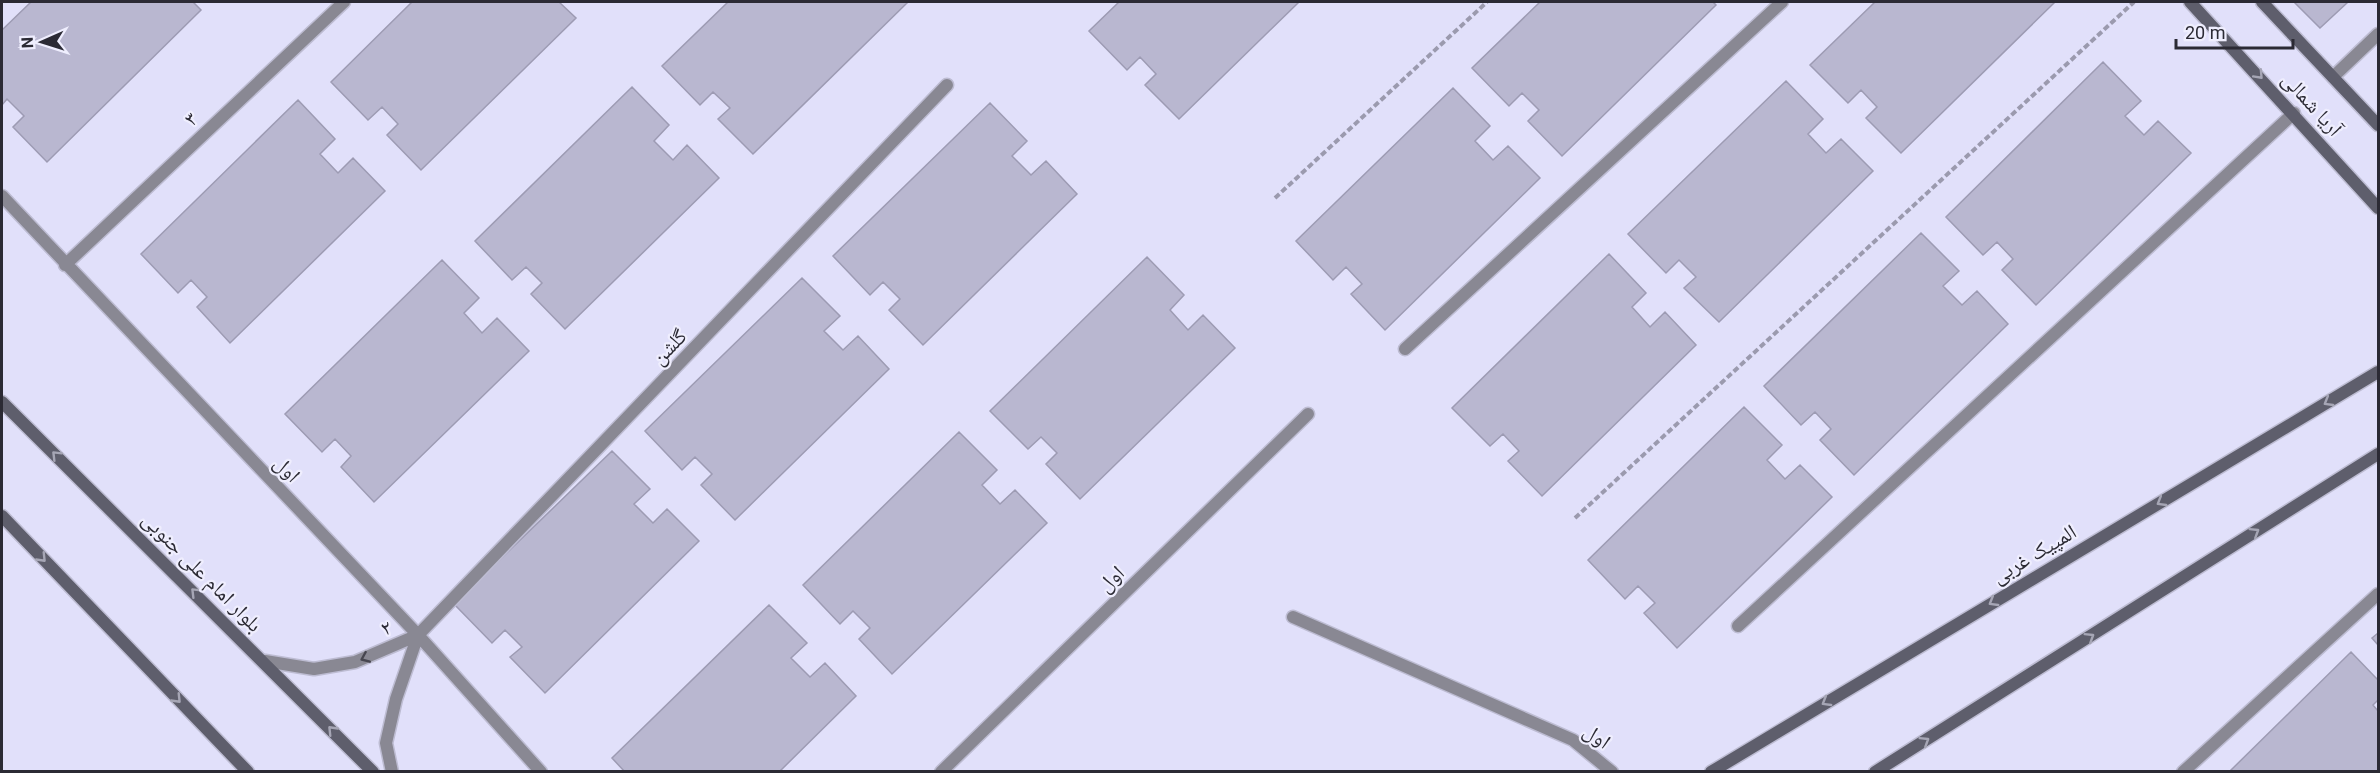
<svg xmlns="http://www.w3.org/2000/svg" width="2380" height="773" viewBox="0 0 2380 773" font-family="Roboto,'Noto Naskh Arabic',sans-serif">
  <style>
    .building { fill: #b9b7d0; stroke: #9d9bb3; stroke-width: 1.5 }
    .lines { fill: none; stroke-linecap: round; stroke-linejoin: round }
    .street-casing { stroke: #bdbcd2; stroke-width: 15 }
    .secondary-casing { stroke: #bdbcd2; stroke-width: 15 }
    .path { stroke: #9b9aae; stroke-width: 4; stroke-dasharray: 6 3; stroke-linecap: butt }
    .street { stroke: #898893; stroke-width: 12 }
    .secondary { stroke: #5e5e6c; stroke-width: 12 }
    .oneway { stroke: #a6a6b5 }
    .oneway2 { stroke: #474650 }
    .labels { text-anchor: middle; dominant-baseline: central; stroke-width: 4.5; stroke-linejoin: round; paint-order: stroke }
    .street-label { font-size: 21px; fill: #2b2a34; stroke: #efeefe }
  </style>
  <rect width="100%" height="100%" fill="#e1e0fa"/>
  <path class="building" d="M 31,2 L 193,2 L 201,10 L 47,162 L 13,127 L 24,116 L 7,99 L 2,105 L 2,30 Z
    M 412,2 L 559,2 L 576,18 L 421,170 L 387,135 L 398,124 L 382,107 L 368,120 L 331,82 Z
    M 728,2 L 905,2 L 907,3 L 753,154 L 718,119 L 730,108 L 713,92 L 700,105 L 662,66 Z
    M 1119,2 L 1299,2 L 1179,119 L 1145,85 L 1156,74 L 1140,57 L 1127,70 L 1089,31 Z
    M 1540,2 L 1713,2 L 1716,5 L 1562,156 L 1528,121 L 1539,110 L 1522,93 L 1509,106 L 1472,68 Z
    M 1875,2 L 2055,2 L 1901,153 L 1866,118 L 1877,107 L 1861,90 L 1848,103 L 1810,65 Z
    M 2294,2 L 2348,2 L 2320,28 Z
    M 2103,62 L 2141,101 L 2125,116 L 2144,135 L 2158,121 L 2191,153 L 2036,305 L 2002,270 L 2013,259 L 1997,242 L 1983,255 L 1946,217 Z
    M 1786,81 L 1823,119 L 1808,134 L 1826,153 L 1841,139 L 1873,171 L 1719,322 L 1684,288 L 1696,277 L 1679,260 L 1666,273 L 1628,234 Z
    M 632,87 L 669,125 L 654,141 L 673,160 L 687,145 L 719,178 L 565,329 L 531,294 L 542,283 L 526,267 L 512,280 L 475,241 Z
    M 1453,88 L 1490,126 L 1475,141 L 1493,160 L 1508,146 L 1540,178 L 1385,330 L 1351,294 L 1362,284 L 1346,267 L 1333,280 L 1296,241 Z
    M 298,100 L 335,139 L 320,154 L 338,173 L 353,158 L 385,191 L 230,343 L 197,307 L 207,297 L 191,280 L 178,293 L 141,254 Z
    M 990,103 L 1027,141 L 1012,156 L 1031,175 L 1046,161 L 1077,194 L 923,345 L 889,310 L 900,299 L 883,282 L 870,295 L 833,256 Z
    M 1921,233 L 1959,271 L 1943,286 L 1962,305 L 1977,291 L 2008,324 L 1854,475 L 1820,440 L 1831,429 L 1815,412 L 1801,425 L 1764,386 Z
    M 1609,254 L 1646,293 L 1632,307 L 1650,327 L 1665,312 L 1696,345 L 1542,496 L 1508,461 L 1519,451 L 1503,434 L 1490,446 L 1452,408 Z
    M 1147,257 L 1184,295 L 1170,310 L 1188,330 L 1203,315 L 1235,348 L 1080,499 L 1046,464 L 1057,453 L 1041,437 L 1028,449 L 990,411 Z
    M 442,260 L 479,298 L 464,313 L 482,333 L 497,318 L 529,351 L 374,502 L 341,467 L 351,456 L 335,439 L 322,452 L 285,414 Z
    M 802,278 L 840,316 L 824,331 L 843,350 L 858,336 L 889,369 L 735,520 L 701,485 L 712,474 L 695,457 L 682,470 L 645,431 Z
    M 1744,407 L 1782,445 L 1767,460 L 1785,479 L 1800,465 L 1832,497 L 1677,648 L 1644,613 L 1655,603 L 1638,586 L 1625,599 L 1588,560 Z
    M 959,432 L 997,470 L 982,485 L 1000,504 L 1015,490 L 1047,523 L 892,674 L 859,639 L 870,628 L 853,611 L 840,624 L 803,585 Z
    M 612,451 L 650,489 L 634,504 L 653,523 L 667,509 L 699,541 L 545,693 L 510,657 L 522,647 L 505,630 L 492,643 L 454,604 Z
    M 769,605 L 807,643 L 791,658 L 810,677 L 825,663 L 856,696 L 779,772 L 625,772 L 612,758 Z
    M 2378,633 L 2378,645 L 2372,638 Z
    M 2351,652 L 2378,680 L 2378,700 L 2373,705 L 2378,711 L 2378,772 L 2229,772 Z"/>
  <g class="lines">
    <g class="street-casing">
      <path id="street" d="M 2333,77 L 2378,34
        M 2,196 L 418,635 L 541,772
        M 65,265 L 344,2
        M 1405,349 L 1782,2
        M 1293,617 L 1573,740 L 1612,772
        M 1738,626 L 2294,113
        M 265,661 L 314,669 L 355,662 L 418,635 L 947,85
        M 392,772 L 386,743 L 396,699 L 418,635
        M 941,772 L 1308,414
        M 2183,772 L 2378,594"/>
    </g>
    <g class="secondary-casing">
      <path id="secondary" d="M 2190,2 L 2378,208
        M 2262,2 L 2378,125
        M 2,402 L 373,772
        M 2,516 L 248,772
        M 1711,772 L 2378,372
        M 1875,772 L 2378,454"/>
    </g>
    <path class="path" d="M 1275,198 L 1487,2
      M 1575,518 L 2134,2"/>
    <use href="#street" class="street"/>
    <use href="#secondary" class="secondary"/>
  </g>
  <defs><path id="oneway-chevron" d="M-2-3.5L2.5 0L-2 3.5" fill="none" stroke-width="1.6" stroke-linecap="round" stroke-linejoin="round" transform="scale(1.5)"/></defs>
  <g class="oneway">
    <use href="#oneway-chevron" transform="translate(2259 75) rotate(47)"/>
    <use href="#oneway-chevron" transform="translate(2328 402) rotate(149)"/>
    <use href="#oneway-chevron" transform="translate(56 455) rotate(-135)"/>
    <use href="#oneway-chevron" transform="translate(2161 502) rotate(149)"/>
    <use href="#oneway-chevron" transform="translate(2255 532) rotate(-32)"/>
    <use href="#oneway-chevron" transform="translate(42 558) rotate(46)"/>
    <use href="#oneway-chevron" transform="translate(195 592) rotate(-135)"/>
    <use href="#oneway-chevron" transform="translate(1993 602) rotate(149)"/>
    <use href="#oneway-chevron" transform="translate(2090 637) rotate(-32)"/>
    <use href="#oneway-chevron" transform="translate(177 699) rotate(46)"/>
    <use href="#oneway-chevron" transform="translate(1826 702) rotate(149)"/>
    <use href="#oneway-chevron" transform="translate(332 730) rotate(-134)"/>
    <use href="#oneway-chevron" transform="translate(1925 741) rotate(-32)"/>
  </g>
  <use class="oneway2" href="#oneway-chevron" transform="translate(365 658) rotate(157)"/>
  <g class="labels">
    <g class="street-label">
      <text transform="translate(2312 104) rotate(48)">آریا شمالی</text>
      <text transform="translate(191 119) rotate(-43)">۳</text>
      <text transform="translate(669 347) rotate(-46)">گلشن</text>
      <text transform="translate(287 469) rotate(46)">اول</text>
      <text transform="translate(2034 554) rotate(-31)">المپیک غربی</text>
      <text transform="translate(202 572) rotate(45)">بلوار امام علی جنوبی</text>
      <text transform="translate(1111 579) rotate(-44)">اول</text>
      <text transform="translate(386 628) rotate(-23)">۲</text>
      <text transform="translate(1597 736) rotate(36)">اول</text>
    </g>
  </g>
  <rect width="2380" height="773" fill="none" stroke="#2b2a34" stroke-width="6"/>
  <g transform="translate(42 42) rotate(267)" stroke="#efeefe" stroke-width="4.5" paint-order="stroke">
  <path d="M0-4.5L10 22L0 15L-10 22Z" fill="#2b2a34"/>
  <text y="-9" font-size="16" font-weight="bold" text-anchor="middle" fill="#2b2a34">N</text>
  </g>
  <path d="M2176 39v9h117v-9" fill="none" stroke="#2b2a34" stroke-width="3"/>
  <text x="2185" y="39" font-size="18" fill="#2b2a34" stroke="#efeefe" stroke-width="4.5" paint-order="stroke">20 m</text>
</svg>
